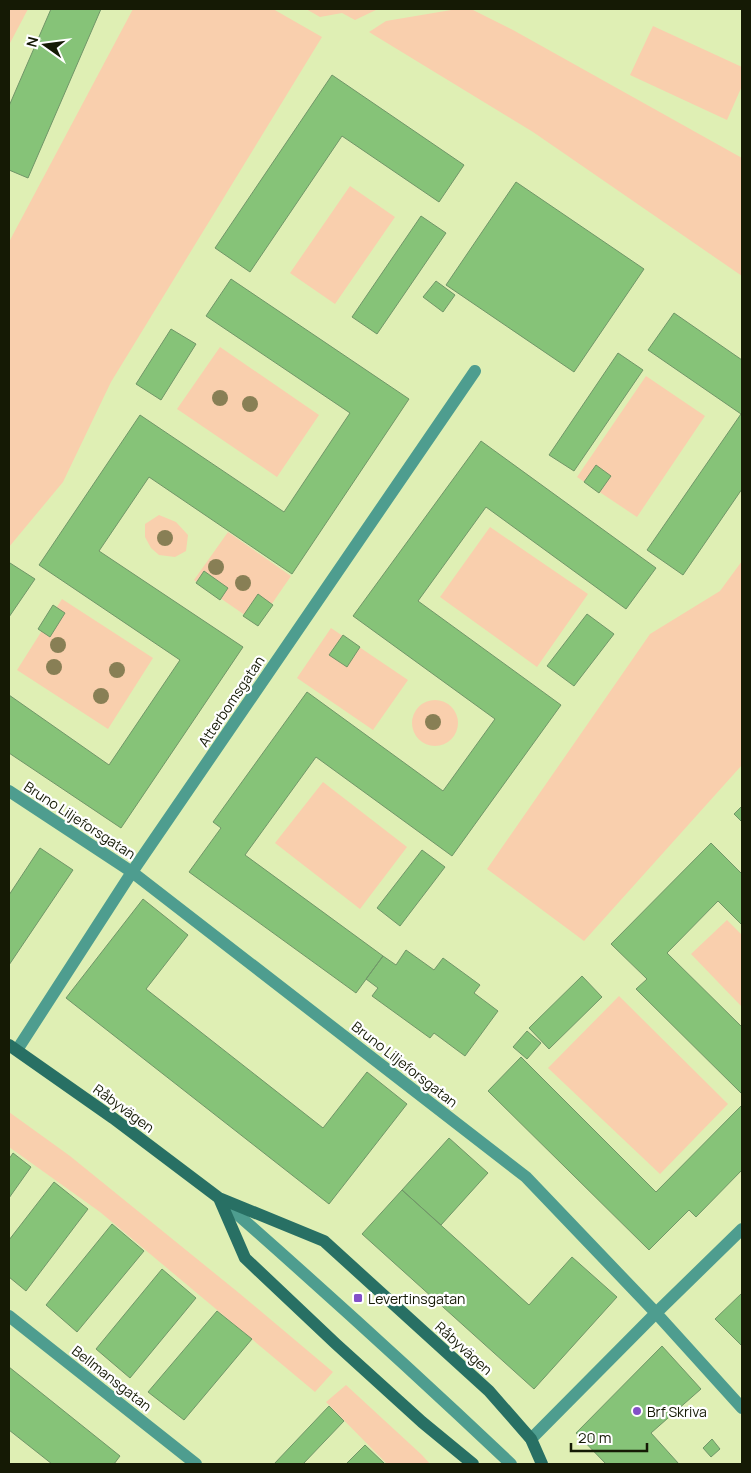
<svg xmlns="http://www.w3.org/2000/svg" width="751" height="1473" viewBox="0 0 751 1473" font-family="Manrope,sans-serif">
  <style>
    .green { fill: #f9cfad }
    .building { fill: #86c378; stroke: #709668 }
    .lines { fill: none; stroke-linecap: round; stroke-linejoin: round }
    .lane { stroke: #4e9d8f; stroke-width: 12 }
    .street { stroke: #4e9d8f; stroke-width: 12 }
    .secondary { stroke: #287064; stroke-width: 12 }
    .tree { fill: #887f55 }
    .poi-dot { fill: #8350c8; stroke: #fff; stroke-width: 2 }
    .labels { text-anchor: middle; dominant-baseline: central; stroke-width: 4.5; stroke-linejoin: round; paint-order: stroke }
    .street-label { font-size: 14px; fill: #151a05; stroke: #fff }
    .poi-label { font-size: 14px; fill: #151a05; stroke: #fff; text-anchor: start }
  </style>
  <rect width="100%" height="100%" fill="#dfefb4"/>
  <path class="green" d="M 9,9 L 28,9 L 9,45 Z
    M 133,9 L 273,9 L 322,37 L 111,382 L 63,482 L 9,547 L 9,242 Z
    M 306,9 L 378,9 L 355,20 L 342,13 L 320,17 Z
    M 457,9 L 471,9 L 513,30 L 742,158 L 742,276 L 533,132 L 369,32 L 386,21 Z
    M 653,26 L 742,67 L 742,86 L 727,120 L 630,75 Z
    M 350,186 L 395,217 L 335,304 L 290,273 Z
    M 220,347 L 319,415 L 277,477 L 177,409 Z
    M 646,376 L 705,416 L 637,517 L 577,477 Z
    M 159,515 L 176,522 L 188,535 L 186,551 L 175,557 L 159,555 L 151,548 L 145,537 L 145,524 Z
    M 490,527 L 588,594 L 537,667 L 440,597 Z
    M 228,532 L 291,576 L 258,624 L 194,580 Z
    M 742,561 L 742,765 L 584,941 L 487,869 L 650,634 L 720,591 Z
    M 62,599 L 153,658 L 108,729 L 17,670 Z
    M 331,628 L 408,680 L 373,730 L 297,678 Z
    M412 723a23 23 0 1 1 46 0a23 23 0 1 1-46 0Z
    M 323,782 L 407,847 L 360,909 L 275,843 Z
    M 727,920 L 742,935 L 742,1007 L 691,954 Z
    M 619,996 L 728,1104 L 660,1174 L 548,1068 Z
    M 9,1112 L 70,1156 L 239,1293 L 333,1372 L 315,1392 L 100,1212 L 9,1147 Z
    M 346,1385 L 422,1455 L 430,1464 L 387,1464 L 326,1402 Z"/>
  <path class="building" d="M 51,9 L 101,9 L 28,178 L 9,170 L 9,106 Z
    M 332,75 L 464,165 L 439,202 L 342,136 L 250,272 L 215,248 Z
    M 516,182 L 644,269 L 574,372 L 446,285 Z
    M 421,216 L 446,233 L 377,334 L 352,317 Z
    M 231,279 L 409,399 L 292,574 L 149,477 L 99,551 L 243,647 L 121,828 L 9,753 L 9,695 L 109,765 L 180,660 L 39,565 L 140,415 L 284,512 L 350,413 L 206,316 Z
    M 436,281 L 455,295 L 443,312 L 423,297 Z
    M 674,313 L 742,360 L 742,489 L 683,575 L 647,550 L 741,414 L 648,350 Z
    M 171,329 L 196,344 L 161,400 L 136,384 Z
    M 618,353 L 643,370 L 574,471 L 549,455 Z
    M 481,441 L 656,568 L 626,609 L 486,507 L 418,601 L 561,705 L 452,856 L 316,757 L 245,855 L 383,956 L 356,993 L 189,872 L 221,828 L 213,822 L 307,692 L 443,791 L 495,719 L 353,616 Z
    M 596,465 L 611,476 L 599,493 L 584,482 Z
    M 10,563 L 35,579 L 9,617 L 9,565 Z
    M 204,571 L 228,588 L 220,600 L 196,583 Z
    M 258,594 L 273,605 L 258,626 L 243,616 Z
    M 53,605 L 65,613 L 50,637 L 38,629 Z
    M 587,614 L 614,634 L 574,686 L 547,666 Z
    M 343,635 L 360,647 L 347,667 L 329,655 Z
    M 742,806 L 742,822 L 734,814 Z
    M 711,843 L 742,874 L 742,925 L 718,901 L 667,953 L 742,1027 L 742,1094 L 636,989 L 647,979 L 611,944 Z
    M 40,848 L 73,870 L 9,965 L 9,895 Z
    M 422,850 L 445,867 L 400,926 L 377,908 Z
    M 143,899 L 188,935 L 146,989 L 323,1128 L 367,1072 L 407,1104 L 329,1204 L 66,998 Z
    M 406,950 L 434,970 L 443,958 L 480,985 L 474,993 L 498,1011 L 465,1056 L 434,1033 L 430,1038 L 372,996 L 378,988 L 366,979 L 383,956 L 396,965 Z
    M 582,976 L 602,997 L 549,1049 L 529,1028 Z
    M 527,1031 L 541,1043 L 527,1059 L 513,1047 Z
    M 521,1057 L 656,1192 L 742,1105 L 742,1170 L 696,1217 L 689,1210 L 649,1250 L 488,1091 Z
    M 449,1138 L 488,1173 L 441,1225 L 402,1190 Z
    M 13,1153 L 31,1167 L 9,1198 L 9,1159 Z
    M 54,1182 L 88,1209 L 26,1291 L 9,1277 L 9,1240 Z
    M 402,1190 L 529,1305 L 572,1257 L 617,1297 L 534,1389 L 362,1234 Z
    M 112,1224 L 144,1251 L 77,1332 L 46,1305 Z
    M 162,1269 L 196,1298 L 130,1378 L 96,1349 Z
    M 742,1293 L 742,1346 L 715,1319 Z
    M 217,1311 L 252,1339 L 184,1420 L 148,1392 Z
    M 662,1346 L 701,1389 L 651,1433 L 679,1464 L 606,1464 L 576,1433 Z
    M 9,1367 L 120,1456 L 114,1464 L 52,1464 L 9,1430 Z
    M 329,1406 L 344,1421 L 303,1464 L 274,1464 Z
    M 712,1439 L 720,1449 L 711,1457 L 703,1448 Z
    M 365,1445 L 385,1464 L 346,1464 Z"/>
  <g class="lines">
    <path class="lane" d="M 221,1200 C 319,1286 416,1374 511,1464"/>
    <path class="street" d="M 9,791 L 132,872 L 526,1177 L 656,1313 L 742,1408
      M 17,1050 L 132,872 L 475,371
      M 9,1316 L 196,1464
      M 531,1439 L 656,1313 L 742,1229"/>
    <path class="secondary" d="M 9,1045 L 113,1118 L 219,1198 L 324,1241 L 489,1391 L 531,1439 L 542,1464
      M 219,1198 L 245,1258 L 336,1344 L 422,1422 L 473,1464"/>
  </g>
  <g class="tree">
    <circle cx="220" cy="398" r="8"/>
    <circle cx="250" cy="404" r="8"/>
    <circle cx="165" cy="538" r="8"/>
    <circle cx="216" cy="567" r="8"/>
    <circle cx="243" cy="583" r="8"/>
    <circle cx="58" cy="645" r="8"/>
    <circle cx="54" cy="667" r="8"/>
    <circle cx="117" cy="670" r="8"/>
    <circle cx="101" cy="696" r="8"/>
    <circle cx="433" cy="722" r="8"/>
  </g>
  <g class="poi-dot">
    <rect x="353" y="1293" width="10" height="10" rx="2.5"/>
    <circle cx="637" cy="1411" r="5"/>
  </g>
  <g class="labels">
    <g class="street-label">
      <text transform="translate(231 701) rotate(-56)">Atterbomsgatan</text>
      <text transform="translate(80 820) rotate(33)">Bruno Liljeforsgatan</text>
      <text transform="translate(405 1064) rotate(38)">Bruno Liljeforsgatan</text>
      <text transform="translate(124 1108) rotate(36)">Råbyvägen</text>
      <text transform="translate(464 1348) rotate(42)">Råbyvägen</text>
      <text transform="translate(112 1378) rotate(38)">Bellmansgatan</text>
    </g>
    <g class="poi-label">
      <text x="368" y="1298">Levertinsgatan</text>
      <text x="647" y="1411">Brf Skriva</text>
    </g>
  </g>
  <rect width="751" height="1473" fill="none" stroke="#151a05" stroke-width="20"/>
  <g transform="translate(45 45) rotate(284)" stroke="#ffffff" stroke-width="4" paint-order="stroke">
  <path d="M0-4L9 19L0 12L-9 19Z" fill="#151a05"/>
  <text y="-8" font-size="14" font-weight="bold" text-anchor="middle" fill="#151a05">N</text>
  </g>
  <path d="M571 1443v8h76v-8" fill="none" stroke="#151a05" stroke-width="2.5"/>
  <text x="578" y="1443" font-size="15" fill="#151a05" stroke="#ffffff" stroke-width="4" paint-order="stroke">20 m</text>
</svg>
